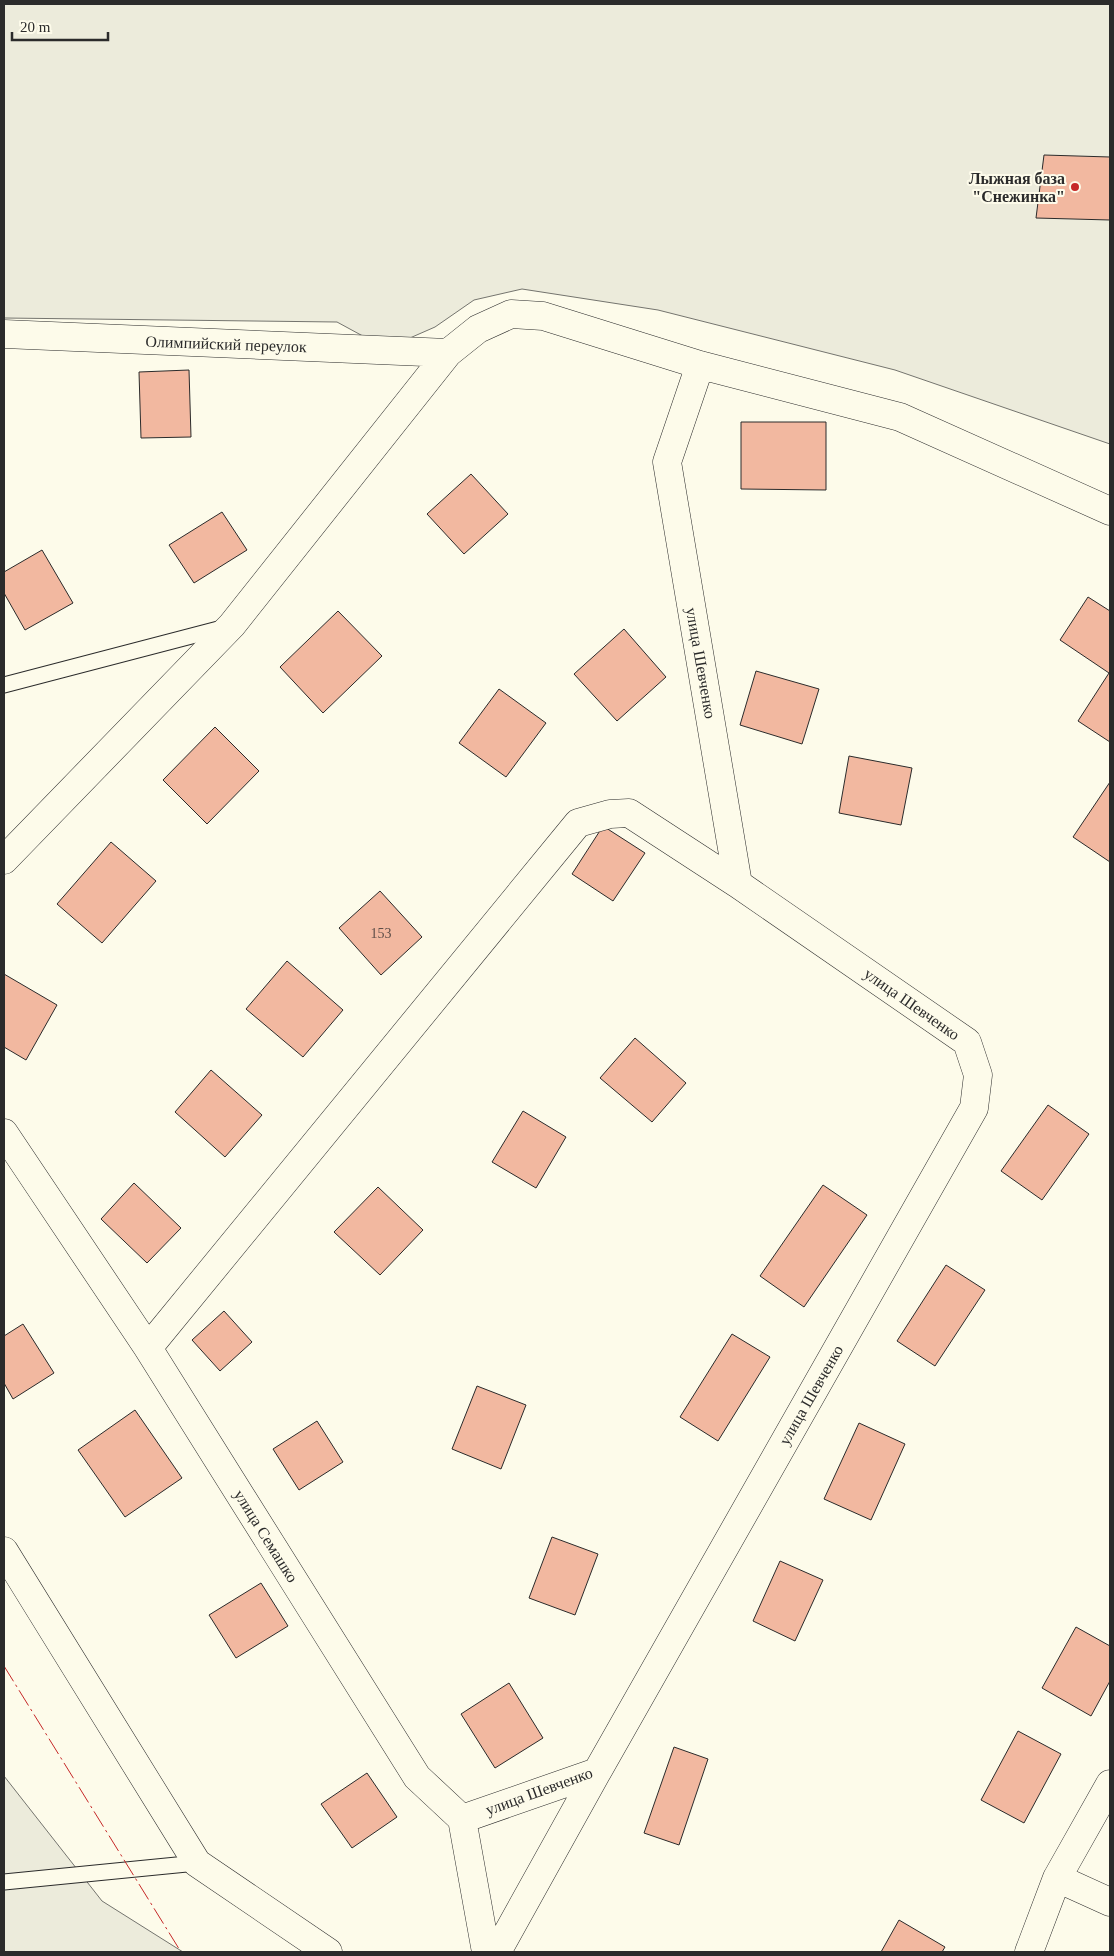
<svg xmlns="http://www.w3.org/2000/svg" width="1114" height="1956" viewBox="0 0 1114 1956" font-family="Georgia,serif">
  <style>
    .green { fill: #ecebdb; stroke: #74746e }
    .building { fill: #f2b8a0; stroke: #2b2b2b }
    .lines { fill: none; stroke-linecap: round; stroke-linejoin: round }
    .lane-casing { stroke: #2b2b2b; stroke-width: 17 }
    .street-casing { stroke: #2b2b2b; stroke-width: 29 }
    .lane { stroke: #fdfbea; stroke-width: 15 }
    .street { stroke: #fdfbea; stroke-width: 28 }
    .power { stroke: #c62828; stroke-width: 1; stroke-dasharray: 18 4 2.5 4; stroke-linecap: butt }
    .poi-dot { fill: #c62828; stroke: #fdfbea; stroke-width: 2 }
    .labels { text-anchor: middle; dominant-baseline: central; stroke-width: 4; stroke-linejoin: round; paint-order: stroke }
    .number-label { font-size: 14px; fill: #5d4e48 }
    .poi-label { font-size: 16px; font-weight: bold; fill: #2b2b2b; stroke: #fdfbea; text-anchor: end }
    .street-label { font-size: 16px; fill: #2b2b2b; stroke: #fdfbea }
  </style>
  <rect width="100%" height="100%" fill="#fdfbea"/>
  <path class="green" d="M 4,4 L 1110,4 L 1110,444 L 895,370 L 658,310 L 522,289 L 474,300 L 435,327 L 403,341 L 372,341 L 337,322 L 4,318 Z
    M 4,1776 L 102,1901 L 183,1952 L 4,1952 Z"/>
  <path class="building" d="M 1044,155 L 1110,157 L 1110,220 L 1036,218 Z
    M 189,370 L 191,437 L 141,438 L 139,372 Z
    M 741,422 L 826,422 L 826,490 L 741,489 Z
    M 471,474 L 508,514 L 464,554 L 427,514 Z
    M 222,512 L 247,550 L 194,583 L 169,545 Z
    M 42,550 L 73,603 L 25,630 L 4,593 L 4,572 Z
    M 1088,597 L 1110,611 L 1110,742 L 1078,721 L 1109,673 L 1060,640 Z
    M 338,611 L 382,656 L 323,713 L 280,667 Z
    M 624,629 L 666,677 L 617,721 L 574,674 Z
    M 756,671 L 819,689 L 802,744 L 740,725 Z
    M 499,689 L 546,723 L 506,777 L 459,743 Z
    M 215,727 L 259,771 L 207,824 L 163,780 Z
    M 849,756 L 912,768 L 901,825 L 839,813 Z
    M 1110,782 L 1110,862 L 1073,837 Z
    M 603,826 L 645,853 L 613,901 L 572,874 Z
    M 111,842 L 156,881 L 102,943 L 57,904 Z
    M 380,891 L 422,937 L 381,975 L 339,928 Z
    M 287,961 L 343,1010 L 303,1057 L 246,1009 Z
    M 4,974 L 57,1005 L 26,1060 L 4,1047 Z
    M 635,1038 L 686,1083 L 652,1122 L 600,1078 Z
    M 211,1070 L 262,1115 L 225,1157 L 175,1112 Z
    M 1048,1105 L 1089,1134 L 1042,1200 L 1001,1171 Z
    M 523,1111 L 566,1137 L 536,1188 L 492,1162 Z
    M 134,1183 L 181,1228 L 147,1263 L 101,1219 Z
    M 823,1185 L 867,1215 L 804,1307 L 760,1276 Z
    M 378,1187 L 423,1230 L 380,1275 L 334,1232 Z
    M 946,1265 L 985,1290 L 935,1366 L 897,1341 Z
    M 224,1311 L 252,1342 L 220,1371 L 192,1340 Z
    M 23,1324 L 54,1373 L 13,1399 L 4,1383 L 4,1336 Z
    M 732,1334 L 770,1357 L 718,1441 L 680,1417 Z
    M 477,1386 L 526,1405 L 501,1469 L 452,1449 Z
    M 135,1410 L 182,1478 L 125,1517 L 78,1450 Z
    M 317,1421 L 343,1462 L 299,1490 L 273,1449 Z
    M 859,1423 L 905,1444 L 871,1520 L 824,1499 Z
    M 552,1537 L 598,1554 L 575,1615 L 529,1598 Z
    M 780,1561 L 823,1580 L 795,1641 L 753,1621 Z
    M 261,1583 L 288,1626 L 236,1658 L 209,1615 Z
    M 1076,1627 L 1110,1646 L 1110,1681 L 1091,1716 L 1042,1688 Z
    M 509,1683 L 543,1738 L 495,1768 L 461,1714 Z
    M 1018,1731 L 1061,1754 L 1024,1823 L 981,1800 Z
    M 674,1747 L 708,1759 L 679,1845 L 644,1833 Z
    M 367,1773 L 397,1817 L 352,1848 L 321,1804 Z
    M 899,1920 L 945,1947 L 942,1952 L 881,1952 Z"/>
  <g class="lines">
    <g class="lane-casing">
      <path id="lane" d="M 4,685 L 226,627
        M 4,1882 L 197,1863"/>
    </g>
    <g class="street-casing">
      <path id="street" d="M 4,334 L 448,353
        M 4,860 L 232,625 L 448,353 L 478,329 L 511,314 L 543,316 L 700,365 L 900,417 L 1110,511
        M 4,1133 L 148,1348 L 417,1777 L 462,1819 L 486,1952
        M 148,1348 L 578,823 L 610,814 L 629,813 L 738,884
        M 4,1551 L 197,1863 L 328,1952
        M 462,1819 L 597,1772 L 974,1108 L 978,1075 L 967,1042 L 738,884 L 667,462 L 700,365
        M 1057,1878 L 1110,1902
        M 497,1952 L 597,1772
        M 1029,1952 L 1057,1878 L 1110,1784"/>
    </g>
    <use href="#lane" class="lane"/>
    <use href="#street" class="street"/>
    <path class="power" d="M 4,1666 L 181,1952"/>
  </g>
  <circle class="poi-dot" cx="1075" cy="187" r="5"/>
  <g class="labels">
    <g class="number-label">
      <text x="381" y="933">153</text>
    </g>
    <g class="poi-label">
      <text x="1065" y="178">Лыжная база<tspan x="1065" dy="18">"Снежинка"</tspan></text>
    </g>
    <g class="street-label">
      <text transform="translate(226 344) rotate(2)">Олимпийский переулок</text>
      <text transform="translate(701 663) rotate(80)">улица Шевченко</text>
      <text transform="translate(912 1004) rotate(35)">улица Шевченко</text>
      <text transform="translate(811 1395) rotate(-60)">улица Шевченко</text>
      <text transform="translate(266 1536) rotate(58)">улица Семашко</text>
      <text transform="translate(539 1791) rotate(-20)">улица Шевченко</text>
    </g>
  </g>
  <rect width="1114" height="1956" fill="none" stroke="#2b2b2b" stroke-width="10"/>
  <path d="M12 32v8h96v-8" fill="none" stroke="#2b2b2b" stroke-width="2.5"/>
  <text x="20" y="32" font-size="15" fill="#2b2b2b" stroke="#fdfbea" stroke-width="4" paint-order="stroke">20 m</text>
</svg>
